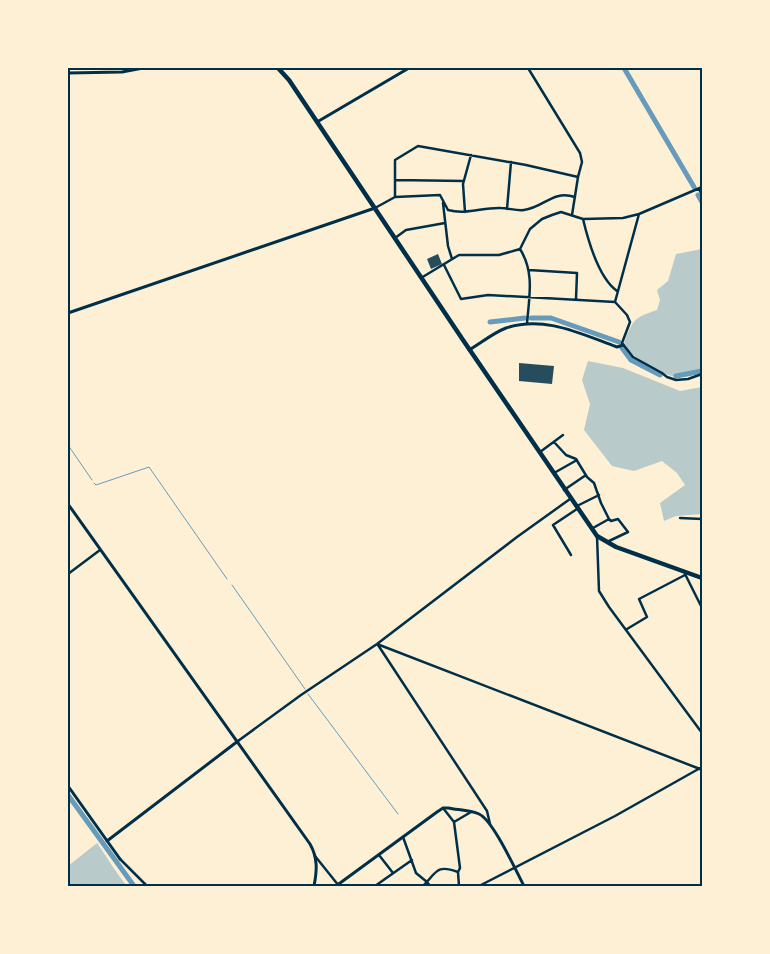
<svg xmlns="http://www.w3.org/2000/svg" width="770" height="954" viewBox="0 0 770 954" font-family="Barlow,sans-serif">
  <style>
    .green { fill: #b9caca }
    .lines { fill: none; stroke-linecap: round; stroke-linejoin: round }
    .stream { stroke: #669bbc; stroke-width: 1 }
    .canal { stroke: #669bbc; stroke-width: 5 }
    .building { fill: #264d5e }
    .minor { stroke: #003049; stroke-width: 2.5 }
    .tertiary { stroke: #003049; stroke-width: 3 }
    .primary { stroke: #003049; stroke-width: 4.5 }
    .neatline { fill: none; stroke: #003049; stroke-width: 2 }
  </style>
  <rect width="100%" height="100%" fill="#fdf0d5"/>
  <path class="green" d="M 702,249 L 702,370 C 695,375 685,378 676,377 C 660,374 631,358 624,343 C 633,320 633,318 657,310 L 660,300 L 657,290 L 668,281 L 676,254 Z
    M 588,361 L 623,368 L 680,391 L 702,387 L 702,514 L 676,516 L 664,521 L 660,503 L 685,485 L 677,473 L 662,461 L 634,471 L 612,466 L 584,430 L 590,404 L 582,380 Z
    M 97,843 C 107,857 116,873 127,886 L 68,886 L 68,866 Z"/>
  <g class="lines">
    <path class="stream" d="M 68,445 L 92,480
      M 94,483 L 96,485 L 149,467 L 227,579
      M 232,585 L 305,689
      M 308,694 L 398,814"/>
    <path class="canal" d="M 624,68 L 694,187
      M 698,195 L 702,202
      M 531,318 L 551,318 L 619,342
      M 490,322 L 525,318
      M 622,348 L 631,360 L 660,375
      M 676,376 L 702,371
      M 68,795 L 134,886"/>
  </g>
  <path class="building" d="M 438,254 L 442,264 L 431,269 L 427,259 Z
    M 519,363 L 554,366 L 552,384 L 519,381 Z"/>
  <g class="lines">
    <path class="minor" d="M 528,68 L 580,153 L 582,162 L 578,177 L 572,215
      M 395,180 L 464,181
      M 699,189 L 702,195
      M 395,197 L 395,160 L 418,146 L 526,165 L 578,177
      M 443,203 L 448,246 L 452,259
      M 375,208 L 395,197 L 440,195 L 448,210 C 467,215 483,207 501,208 C 509,208 516,211 524,210 C 545,207 552,190 575,197
      M 507,209 L 511,162
      M 465,212 L 463,184 L 471,155
      M 583,219 C 588,240 599,278 617,291
      M 395,238 L 406,230 L 445,223
      M 520,249 C 535,273 529,297 527,324
      M 444,265 L 461,299 L 488,295 L 615,302 L 627,315 L 630,322 L 622,343 L 633,357 L 662,373 L 667,377 L 676,380 L 688,379 L 702,374
      M 529,270 L 577,273 L 576,299
      M 421,278 L 459,255 L 499,255 L 520,249 L 530,229 L 542,219 L 552,215 L 561,212 L 583,219 L 623,218 L 639,214 L 702,187
      M 615,302 L 639,214
      M 554,442 L 566,455 L 576,459 L 587,477 L 594,483 L 601,503 L 609,519 L 611,521 L 618,519 L 628,532 L 607,542
      M 540,452 L 563,435
      M 554,473 L 577,460
      M 564,490 L 586,475
      M 577,506 L 599,495
      M 680,518 L 702,519
      M 593,528 L 609,519
      M 597,536 L 599,591 L 609,607 L 702,733
      M 571,555 L 553,525 L 577,509
      M 68,574 L 100,550
      M 685,574 L 702,608
      M 627,629 L 647,617 L 639,599 L 685,575
      M 377,644 L 700,769
      M 378,645 L 487,811 L 490,824
      M 238,741 L 301,695 L 377,644 L 517,537 L 570,499
      M 443,808 L 454,822 L 460,868 L 458,872
      M 454,822 L 471,812
      M 403,837 L 416,873 L 427,882 L 430,886
      M 379,855 L 393,873
      M 315,856 L 339,886
      M 120,859 L 147,886
      M 375,886 L 412,860
      M 423,886 C 437,872 436,864 458,872 L 459,886
      M 479,886 L 615,816 L 702,767"/>
    <path class="tertiary" d="M 68,73 L 122,72 L 143,68
      M 317,122 L 409,68
      M 68,313 L 375,208
      M 469,350 C 481,343 493,333 506,328 C 544,315 581,334 617,347 L 623,345
      M 68,504 L 310,844 C 318,858 317,871 314,886
      M 68,786 L 120,859
      M 107,841 L 238,741
      M 336,886 L 437,812 L 443,808 L 448,808 C 458,810 470,810 479,814 C 493,820 516,871 524,886"/>
    <path class="primary" d="M 278,68 L 289,80 L 463,340 L 597,536 L 616,547 L 702,578"/>
  </g>
  <rect width="770" height="954" fill="none" stroke="#fdf0d5" stroke-width="138"/>
  <rect x="69" y="69" width="632" height="816" class="neatline"/>
</svg>
